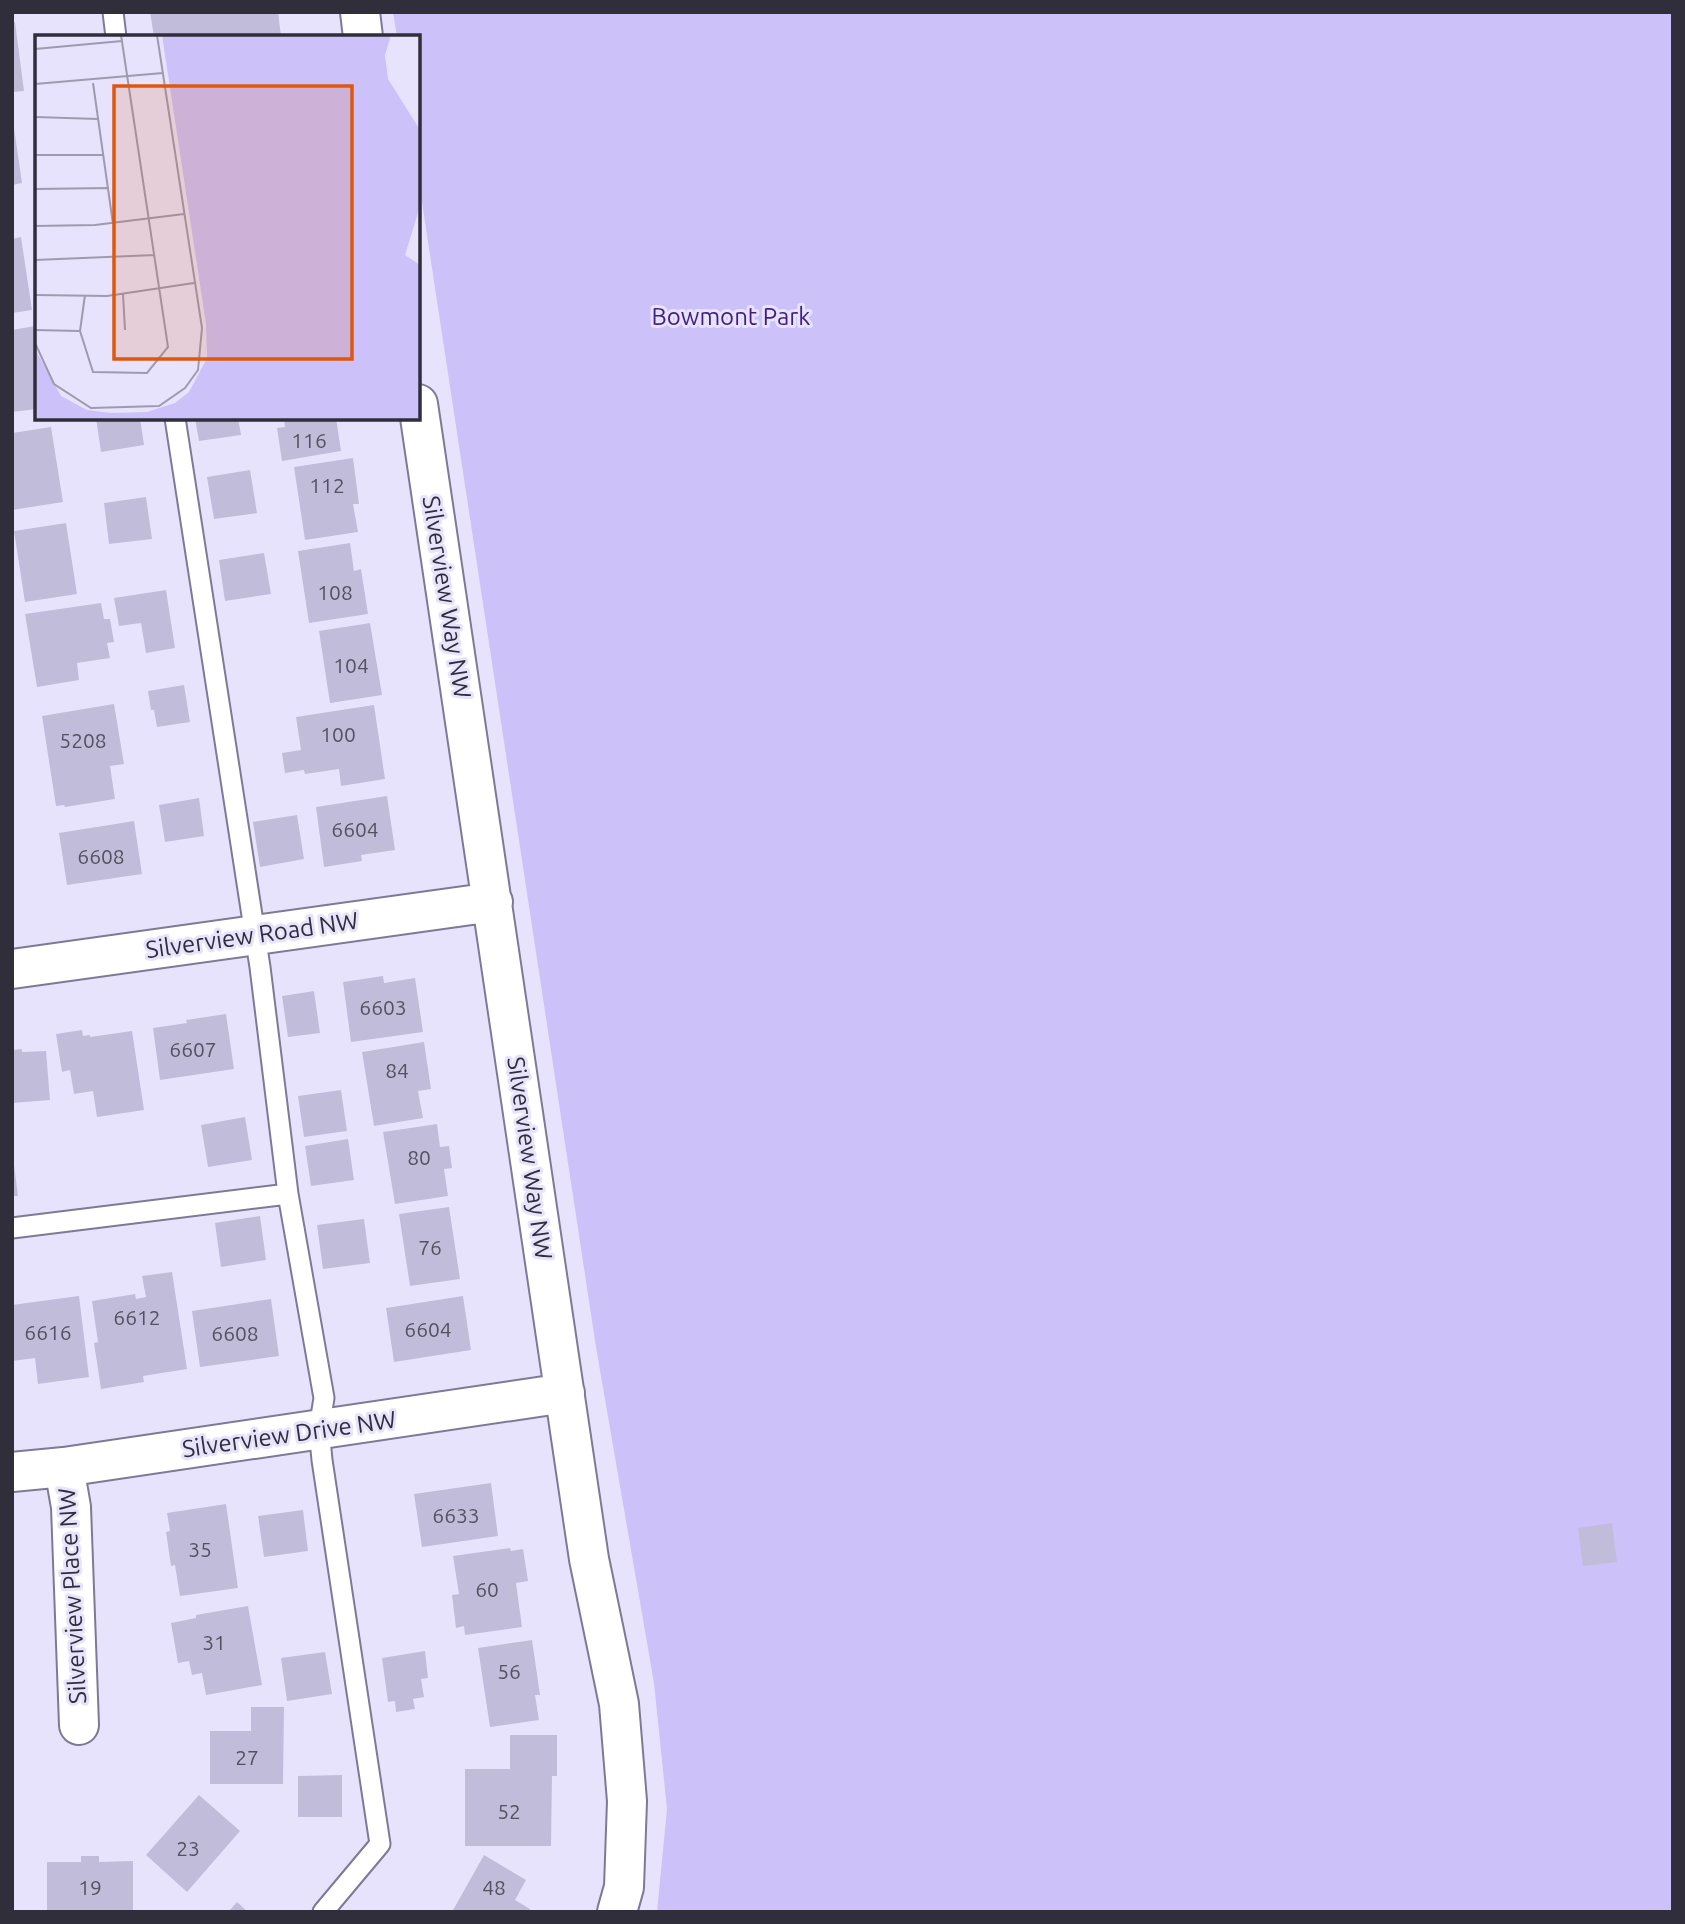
<svg xmlns="http://www.w3.org/2000/svg" width="1685" height="1924" viewBox="0 0 1685 1924" font-family="Ubuntu,sans-serif">
  <style>
    .green { fill: #ccc1f9 }
    .building { fill: #c2bcdb }
    .lines { fill: none; stroke-linecap: round; stroke-linejoin: round }
    .lane-casing { stroke: #7e7996; stroke-width: 23 }
    .street-casing { stroke: #7e7996; stroke-width: 42 }
    .lane { stroke: #fff; stroke-width: 19 }
    .street { stroke: #fff; stroke-width: 38 }
    .labels { text-anchor: middle; dominant-baseline: central; stroke-width: 6; stroke-linejoin: round; paint-order: stroke }
    .number-label { font-size: 21px; fill: #545262 }
    .park-label { font-size: 24px; fill: #431d84; stroke: #e8e3fd }
    .street-label { font-size: 24px; fill: #302e3a; stroke: #e8e3fd }
    .inset-road { fill: none; stroke: #9e9baf; stroke-width: 2 }
    .view { fill: #df570e; fill-opacity: 0.15; stroke: #df570e; stroke-width: 3.5 }
    .inset-edge { fill: none; stroke: #302e3a; stroke-width: 3.5 }
  </style>
  <rect width="100%" height="100%" fill="#e8e3fd"/>
  <path class="green" d="M 393,12 L 1673,12 L 1673,1912 L 657,1912 L 667,1809 L 654,1683 L 596,1347 L 418,176 L 418,37 L 397,37 Z"/>
  <path class="building" d="M 150,12 L 278,12 L 281,36 L 154,37 Z
    M 12,22 L 15,22 L 24,91 L 12,92 Z
    M 12,128 L 14,128 L 22,183 L 12,185 Z
    M 21,237 L 32,310 L 12,313 L 12,239 Z
    M 35,326 L 37,338 L 37,409 L 12,412 L 12,330 Z
    M 96,418 L 140,418 L 144,445 L 101,452 Z
    M 195,418 L 238,418 L 241,435 L 199,441 Z
    M 284,418 L 336,418 L 341,451 L 282,461 L 277,428 L 285,427 Z
    M 51,427 L 63,502 L 12,510 L 12,433 Z
    M 353,458 L 359,504 L 353,504 L 358,532 L 305,540 L 294,467 Z
    M 250,470 L 257,513 L 214,519 L 207,477 Z
    M 146,497 L 152,539 L 109,544 L 104,503 Z
    M 66,523 L 77,594 L 25,602 L 14,531 Z
    M 350,543 L 354,571 L 361,569 L 368,614 L 309,623 L 298,551 Z
    M 264,553 L 271,594 L 225,601 L 219,560 Z
    M 166,590 L 175,648 L 146,653 L 141,623 L 119,626 L 114,598 Z
    M 101,603 L 104,619 L 110,619 L 114,642 L 107,643 L 110,658 L 77,663 L 79,680 L 37,687 L 25,614 Z
    M 370,623 L 382,695 L 330,703 L 319,631 Z
    M 184,685 L 190,722 L 157,727 L 154,710 L 151,710 L 148,691 Z
    M 114,704 L 124,764 L 110,766 L 115,799 L 65,807 L 64,805 L 56,806 L 42,716 Z
    M 374,705 L 385,779 L 341,786 L 339,769 L 305,774 L 304,770 L 285,773 L 282,753 L 301,750 L 296,717 Z
    M 387,796 L 395,850 L 361,855 L 362,861 L 324,867 L 316,807 Z
    M 199,798 L 204,836 L 165,842 L 159,805 Z
    M 297,815 L 304,859 L 260,867 L 253,822 Z
    M 134,821 L 142,874 L 67,885 L 59,833 Z
    M 383,976 L 384,983 L 415,978 L 423,1032 L 351,1042 L 343,982 Z
    M 314,991 L 320,1033 L 288,1037 L 282,996 Z
    M 226,1014 L 234,1069 L 160,1080 L 153,1028 L 187,1023 L 186,1020 Z
    M 82,1030 L 83,1036 L 90,1035 L 90,1037 L 132,1031 L 144,1110 L 97,1117 L 93,1091 L 74,1094 L 70,1070 L 62,1072 L 56,1034 Z
    M 424,1042 L 431,1089 L 418,1091 L 423,1118 L 374,1126 L 362,1052 Z
    M 22,1049 L 22,1052 L 46,1051 L 50,1100 L 12,1103 L 12,1050 Z
    M 341,1090 L 347,1131 L 304,1137 L 298,1096 Z
    M 245,1117 L 252,1160 L 208,1167 L 201,1125 Z
    M 437,1124 L 440,1147 L 449,1146 L 452,1168 L 444,1169 L 448,1196 L 395,1204 L 383,1132 Z
    M 348,1139 L 354,1180 L 311,1186 L 305,1146 Z
    M 12,1165 L 14,1165 L 18,1196 L 12,1196 Z
    M 449,1207 L 460,1279 L 410,1286 L 399,1214 Z
    M 260,1216 L 266,1260 L 221,1267 L 215,1223 Z
    M 364,1219 L 370,1263 L 323,1269 L 317,1225 Z
    M 172,1272 L 187,1369 L 143,1376 L 144,1382 L 101,1389 L 94,1343 L 98,1342 L 92,1301 L 135,1294 L 136,1299 L 146,1297 L 142,1276 Z
    M 79,1296 L 89,1377 L 38,1384 L 35,1358 L 12,1361 L 12,1305 Z
    M 463,1296 L 471,1350 L 394,1362 L 386,1308 Z
    M 271,1299 L 279,1356 L 200,1367 L 192,1311 Z
    M 491,1483 L 498,1536 L 422,1547 L 414,1494 Z
    M 226,1504 L 238,1588 L 180,1596 L 175,1565 L 171,1566 L 166,1532 L 170,1531 L 167,1513 Z
    M 303,1510 L 308,1551 L 264,1557 L 258,1516 Z
    M 1612,1523 L 1617,1562 L 1583,1566 L 1578,1528 Z
    M 510,1548 L 511,1551 L 523,1549 L 528,1581 L 516,1583 L 522,1627 L 465,1635 L 464,1626 L 456,1628 L 452,1595 L 459,1594 L 453,1556 Z
    M 248,1606 L 262,1685 L 206,1695 L 202,1673 L 192,1675 L 189,1661 L 178,1663 L 171,1623 L 196,1618 L 196,1615 Z
    M 532,1640 L 540,1695 L 535,1695 L 539,1720 L 490,1727 L 478,1648 Z
    M 425,1651 L 428,1678 L 421,1679 L 424,1697 L 413,1699 L 415,1709 L 396,1712 L 395,1701 L 388,1702 L 382,1658 Z
    M 325,1652 L 332,1694 L 287,1701 L 281,1658 Z
    M 251,1707 L 284,1707 L 283,1784 L 210,1784 L 210,1731 L 251,1731 Z
    M 510,1735 L 557,1735 L 557,1776 L 552,1776 L 551,1846 L 465,1846 L 465,1769 L 510,1769 Z
    M 342,1775 L 342,1817 L 298,1817 L 298,1776 Z
    M 199,1795 L 240,1831 L 187,1892 L 146,1855 Z
    M 484,1855 L 526,1880 L 515,1900 L 530,1909 L 529,1912 L 452,1912 Z
    M 81,1856 L 99,1856 L 99,1862 L 133,1861 L 133,1912 L 47,1912 L 47,1862 L 81,1862 Z
    M 237,1902 L 248,1912 L 228,1912 Z"/>
  <g class="lines">
    <g class="lane-casing">
      <path id="lane" d="M 113,12 L 116,37
        M 175,418 L 260,967 L 288,1194 L 324,1398 L 319,1429 L 322,1460 L 380,1844 L 323,1912
        M 12,1228 L 288,1194"/>
    </g>
    <g class="street-casing">
      <path id="street" d="M 360,12 L 363,37
        M 418,404 L 589,1559 L 619,1704 L 627,1801 L 624,1887 L 617,1912
        M 12,969 L 493,902
        M 64,1467 L 71,1507 L 79,1725
        M 12,1472 L 64,1467 L 565,1393"/>
    </g>
    <use href="#lane" class="lane"/>
    <use href="#street" class="street"/>
  </g>
  <g class="labels">
    <g class="number-label">
      <text x="309" y="440">116</text>
      <text x="327" y="485">112</text>
      <text x="335" y="592">108</text>
      <text x="351" y="665">104</text>
      <text x="338" y="734">100</text>
      <text x="83" y="740">5208</text>
      <text x="355" y="829">6604</text>
      <text x="101" y="856">6608</text>
      <text x="383" y="1007">6603</text>
      <text x="193" y="1049">6607</text>
      <text x="397" y="1070">84</text>
      <text x="419" y="1157">80</text>
      <text x="430" y="1247">76</text>
      <text x="137" y="1317">6612</text>
      <text x="428" y="1329">6604</text>
      <text x="48" y="1332">6616</text>
      <text x="235" y="1333">6608</text>
      <text x="456" y="1515">6633</text>
      <text x="200" y="1549">35</text>
      <text x="487" y="1589">60</text>
      <text x="214" y="1642">31</text>
      <text x="509" y="1671">56</text>
      <text x="247" y="1757">27</text>
      <text x="509" y="1811">52</text>
      <text x="188" y="1848">23</text>
      <text x="90" y="1887">19</text>
      <text x="494" y="1887">48</text>
    </g>
    <g class="park-label">
      <text x="731" y="316">Bowmont Park</text>
    </g>
    <g class="street-label">
      <text transform="translate(447 597) rotate(81)">Silverview Way NW</text>
      <text transform="translate(252 935) rotate(-8)">Silverview Road NW</text>
      <text transform="translate(530 1158) rotate(82)">Silverview Way NW</text>
      <text transform="translate(289 1434) rotate(-8)">Silverview Drive NW</text>
      <text transform="translate(72 1596) rotate(-93)">Silverview Place NW</text>
    </g>
  </g>
  <g transform="translate(35 35)">
    <rect width="385" height="385" fill="#e8e3fd"/>
    <path d="M 127,0 L 356,0 L 350,20 L 353,44 L 385,95 L 385,171 L 370,220 L 385,230 L 385,385 L 0,385 L 0,314 L 26,361 L 52,375 L 76,378 L 112,377 L 140,368 L 154,357 L 172,323 L 171,289 Z" fill="#ccc1f9"/>
    <path class="inset-road" d="M 0,14 L 87,6M 58,48 L 78,189M 0,49 L 128,38M 0,82 L 63,84M 0,120 L 68,120M 0,154 L 74,153M 0,191 L 60,190 L 149,179M 0,225 L 120,220M 88,259 L 90,295M 0,260 L 72,261 L 159,248M 50,260 L 45,296 L 58,337 L 112,338 L 133,312 L 86,0M 0,295 L 45,296M 0,308 L 19,349 L 56,373 L 124,371 L 150,353 L 163,335 L 167,293 L 122,0"/>
    <path class="view" d="M 79,51 L 317,51 L 317,324 L 79,324 Z"/>
    <rect width="385" height="385" class="inset-edge"/>
  </g>
  <rect width="1685" height="1924" fill="none" stroke="#302e3a" stroke-width="28"/>
</svg>
